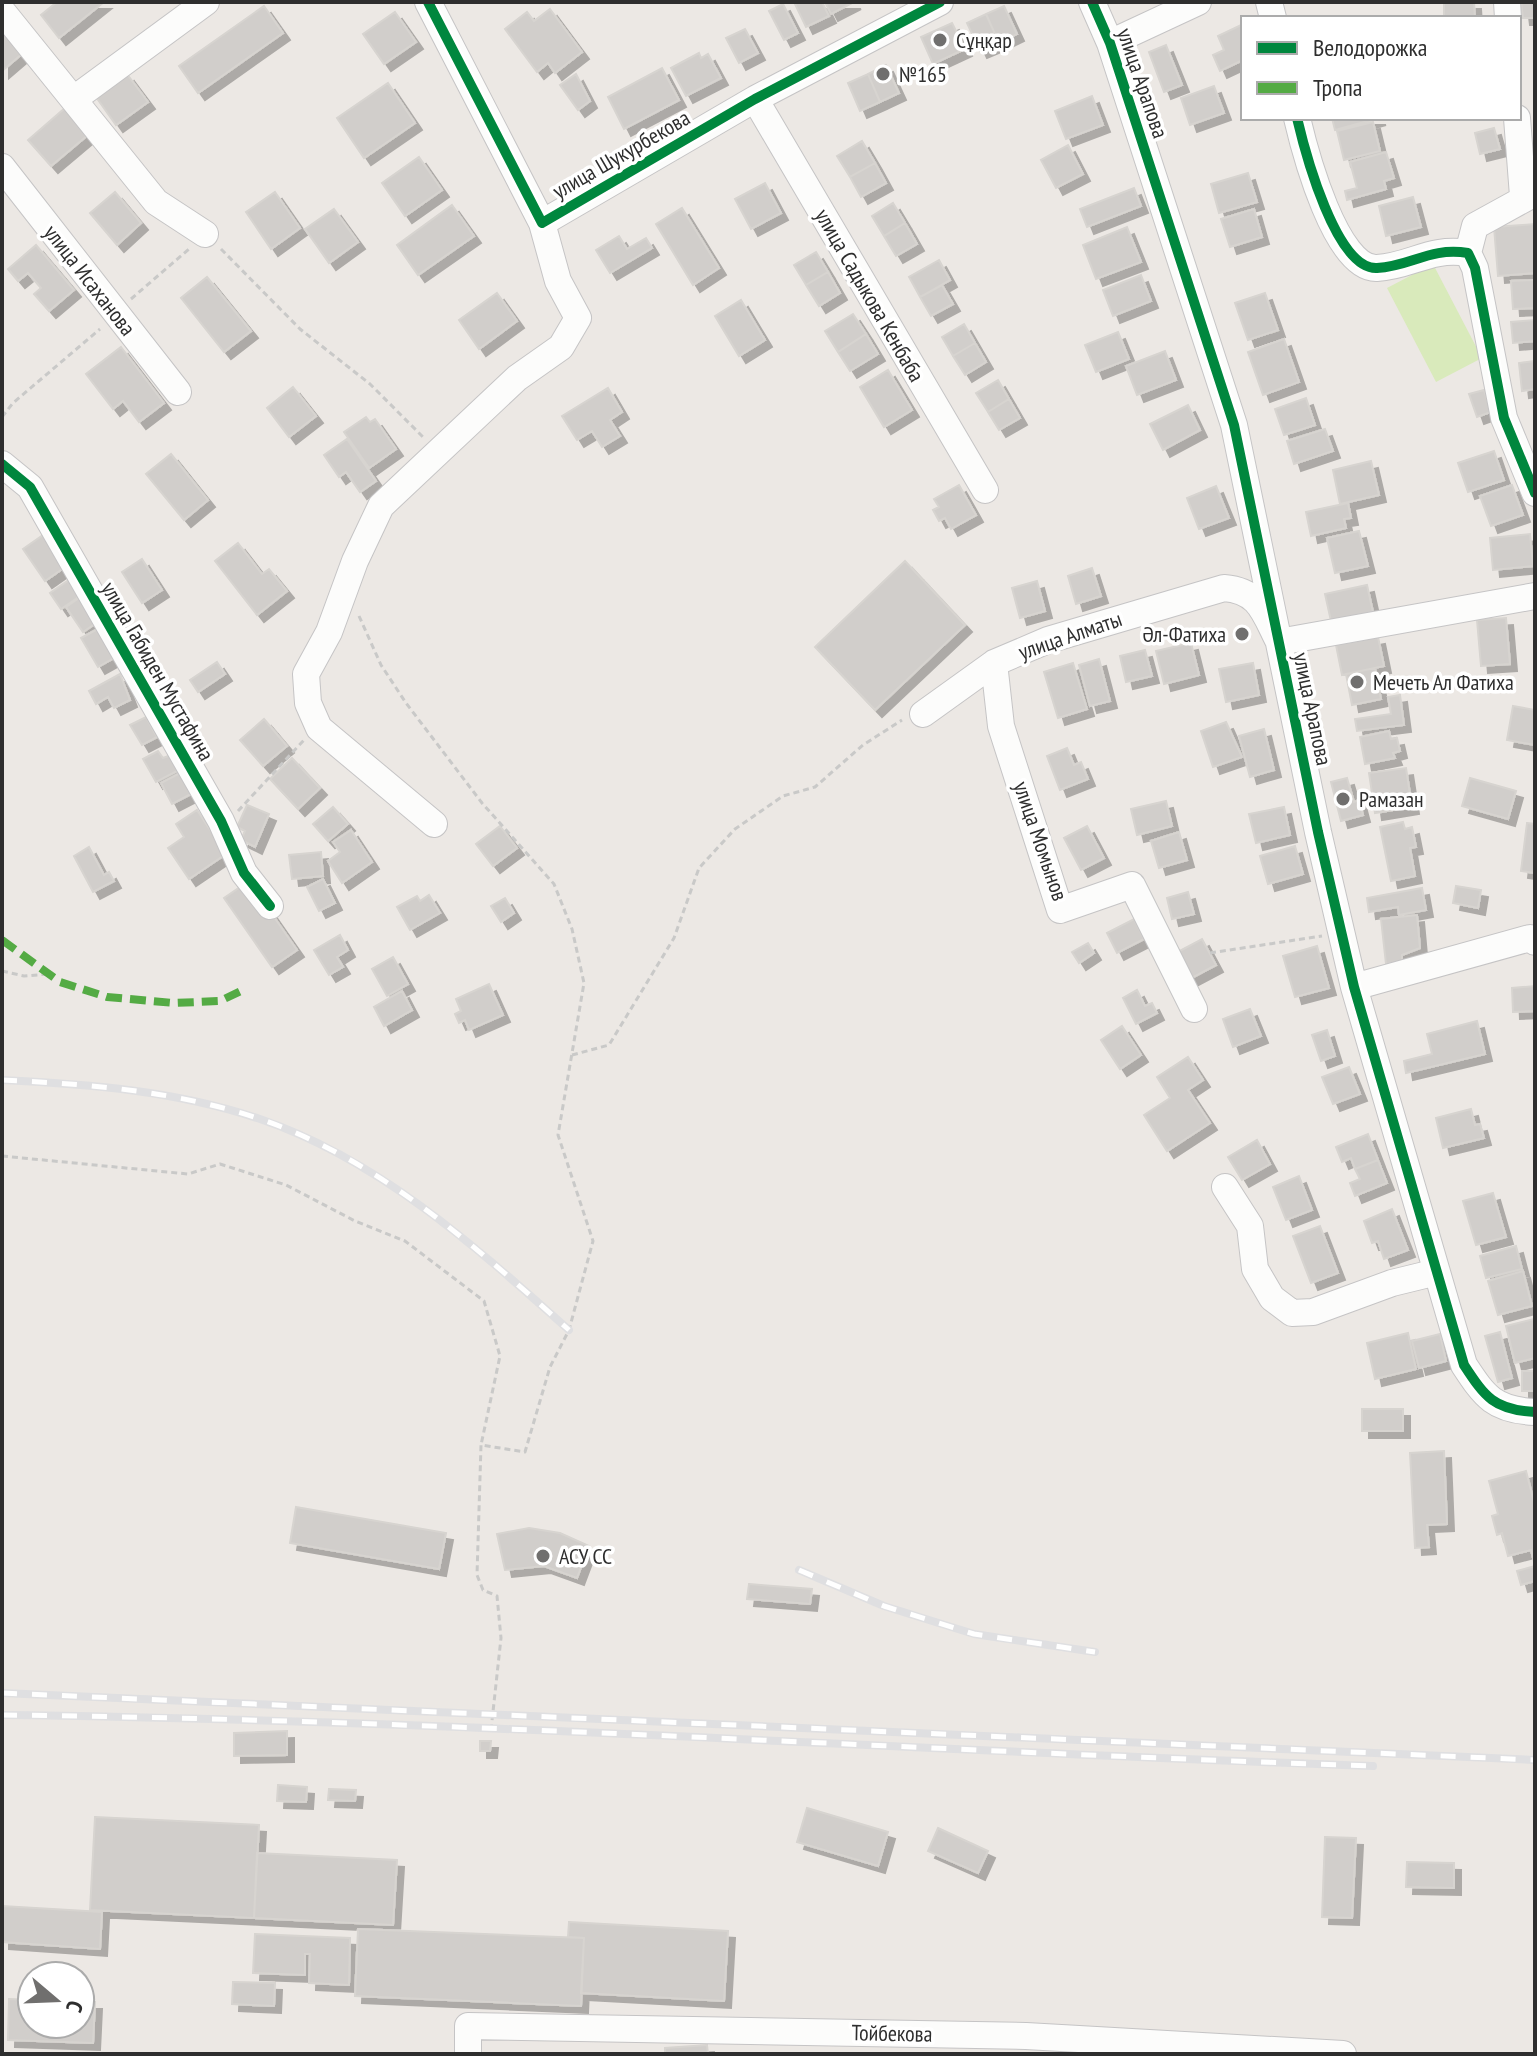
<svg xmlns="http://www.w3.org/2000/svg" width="1537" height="2056" viewBox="0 0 1537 2056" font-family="'PT Sans Narrow',sans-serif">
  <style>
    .pitch { fill: #d9eabb }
    .building { fill: #d1cecb; stroke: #d7d4d0; stroke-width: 2; filter: url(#shadow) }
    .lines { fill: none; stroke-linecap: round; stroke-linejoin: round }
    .minor-casing { stroke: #c5c4c5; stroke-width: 28 }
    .path { stroke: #c9c9c8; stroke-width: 3; stroke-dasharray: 6 4; stroke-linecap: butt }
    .minor { stroke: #fcfcfb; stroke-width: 26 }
    .rail-casing { stroke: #dfdfe1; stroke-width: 8 }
    .rail { stroke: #fff; stroke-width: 5; stroke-dasharray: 15; stroke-linecap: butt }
    .quiet { stroke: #54ab44; stroke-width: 8; stroke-dasharray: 16 8; stroke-linecap: butt }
    .cycleway-casing { stroke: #fff; stroke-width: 15 }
    .cycleway { stroke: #00873e; stroke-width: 10 }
    .poi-dot { fill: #706f6e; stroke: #fff; stroke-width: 3 }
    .labels { text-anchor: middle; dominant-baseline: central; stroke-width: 7; stroke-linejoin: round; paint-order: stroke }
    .poi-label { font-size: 22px; fill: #2e2e2e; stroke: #fff; text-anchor: start }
    .street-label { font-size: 22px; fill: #2e2e2e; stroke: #fff }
  </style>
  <defs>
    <filter id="shadow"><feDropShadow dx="7" dy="7" stdDeviation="0" flood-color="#0004"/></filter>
  </defs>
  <rect width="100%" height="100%" fill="#ece8e4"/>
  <path class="pitch" d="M 1433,264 L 1482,358 L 1436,382 L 1387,288 Z"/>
  <path class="building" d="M 57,2 L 104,2 L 59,38 L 41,15 Z
    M 794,2 L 822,2 L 829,16 L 806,27 Z
    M 825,2 L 854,2 L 831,14 Z
    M 1444,2 L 1474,2 L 1475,18 L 1444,18 Z
    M 1521,2 L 1535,2 L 1535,18 L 1523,18 Z
    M 783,4 L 798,33 L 784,40 L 769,11 Z
    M 264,6 L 283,33 L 198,93 L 179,66 Z
    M 1004,6 L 1017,34 L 999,43 L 986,14 Z
    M 550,9 L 582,52 L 555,73 L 548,63 L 537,72 L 505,29 L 527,12 L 534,21 Z
    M 395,12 L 416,42 L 384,64 L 363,34 Z
    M 986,14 L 999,43 L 980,51 L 967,23 Z
    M 952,23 L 965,49 L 933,64 L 921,37 Z
    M 1243,24 L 1243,60 L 1220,71 L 1213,55 L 1224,50 L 1218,36 Z
    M 745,29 L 758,53 L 739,63 L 726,38 Z
    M 2,31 L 22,54 L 2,71 Z
    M 1166,45 L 1182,85 L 1164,92 L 1149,52 Z
    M 699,53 L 701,58 L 708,54 L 721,78 L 686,96 L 671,68 Z
    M 886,65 L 899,93 L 880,102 L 868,74 Z
    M 662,68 L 679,100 L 624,129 L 608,97 Z
    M 127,74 L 148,102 L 116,125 L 96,97 Z
    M 576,74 L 590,101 L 578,110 L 560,85 Z
    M 868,74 L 880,102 L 860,111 L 848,83 Z
    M 388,83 L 415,123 L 364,158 L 337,118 Z
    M 1214,86 L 1224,113 L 1190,125 L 1181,98 Z
    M 1092,96 L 1103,125 L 1066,139 L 1055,111 Z
    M 65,108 L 88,135 L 51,166 L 28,140 Z
    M 1332,118 L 1379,118 L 1335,130 Z
    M 1373,122 L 1380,151 L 1344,160 L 1337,131 Z
    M 1494,128 L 1500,149 L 1480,154 L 1475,133 Z
    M 862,141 L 875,163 L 850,177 L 837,156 Z
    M 1068,145 L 1083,174 L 1056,188 L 1041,160 Z
    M 1386,152 L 1394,178 L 1384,181 L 1386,189 L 1347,200 L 1345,191 L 1357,188 L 1350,162 Z
    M 419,157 L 442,190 L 405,216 L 382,183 Z
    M 875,163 L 886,183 L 861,197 L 850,177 Z
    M 1248,173 L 1257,202 L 1219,213 L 1211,184 Z
    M 765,183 L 781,213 L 751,229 L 735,199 Z
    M 1134,188 L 1141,206 L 1087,227 L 1080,209 Z
    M 115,192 L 141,223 L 117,245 L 90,213 Z
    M 275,192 L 300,228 L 271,249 L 246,212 Z
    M 1413,197 L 1421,227 L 1386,236 L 1379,206 Z
    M 893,203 L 905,223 L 884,236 L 872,216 Z
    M 452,205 L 474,236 L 418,275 L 397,245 Z
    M 682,208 L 719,268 L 693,285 L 656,224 Z
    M 334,209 L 358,242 L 329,263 L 305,229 Z
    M 1254,209 L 1262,237 L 1230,247 L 1221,219 Z
    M 905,223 L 917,244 L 896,256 L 884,236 Z
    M 1535,224 L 1535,273 L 1498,276 L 1494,227 Z
    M 1127,227 L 1141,262 L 1096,279 L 1083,245 Z
    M 619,236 L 627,249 L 646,238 L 652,248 L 610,273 L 596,250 Z
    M 36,245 L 74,290 L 49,311 L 34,294 L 41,288 L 28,273 L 18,281 L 8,269 Z
    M 816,252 L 828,272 L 806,285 L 794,265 Z
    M 939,260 L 950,280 L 920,297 L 909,277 Z
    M 828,272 L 840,293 L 819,306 L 806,285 Z
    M 1141,275 L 1151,301 L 1113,316 L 1103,290 Z
    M 207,277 L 251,331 L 224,352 L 181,298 Z
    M 1534,280 L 1535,308 L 1513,309 L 1511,281 Z
    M 942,285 L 953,304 L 931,316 L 920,297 Z
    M 497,293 L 517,321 L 479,349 L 459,320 Z
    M 1265,293 L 1278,330 L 1248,340 L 1235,303 Z
    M 741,300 L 765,340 L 739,356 L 715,316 Z
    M 853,314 L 866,334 L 838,352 L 825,331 Z
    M 1535,320 L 1535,341 L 1513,343 L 1511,322 Z
    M 964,324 L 975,343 L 953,356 L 942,337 Z
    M 1118,332 L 1129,359 L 1096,372 L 1085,345 Z
    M 866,334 L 878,354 L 850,371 L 838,352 Z
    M 1284,339 L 1299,382 L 1263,395 L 1248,352 Z
    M 975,343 L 986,362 L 965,375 L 953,356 Z
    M 121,347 L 164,403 L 139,422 L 123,401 L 113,409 L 86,374 Z
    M 1165,351 L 1176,380 L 1137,395 L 1126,366 Z
    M 1535,361 L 1535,389 L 1522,391 L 1519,363 Z
    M 888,370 L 912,410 L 884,427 L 860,387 Z
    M 998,380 L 1009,399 L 988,412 L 976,393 Z
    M 293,387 L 316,416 L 289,437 L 267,408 Z
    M 608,388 L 622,412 L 610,420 L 620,436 L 602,447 L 592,431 L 577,440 L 562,416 Z
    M 1484,390 L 1491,412 L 1477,417 L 1469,394 Z
    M 1306,398 L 1315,425 L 1284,435 L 1275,409 Z
    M 1009,399 L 1020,418 L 999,430 L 988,412 Z
    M 1188,405 L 1200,430 L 1163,450 L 1150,424 Z
    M 366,417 L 370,422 L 375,419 L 396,449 L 369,468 L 344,432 Z
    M 1325,429 L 1333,451 L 1294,464 L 1287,441 Z
    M 347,439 L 376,481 L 360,492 L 346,472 L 339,477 L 324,455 Z
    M 1494,451 L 1504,480 L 1468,492 L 1458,463 Z
    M 171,454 L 208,500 L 184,520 L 146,474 Z
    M 1371,461 L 1379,495 L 1340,504 L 1333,470 Z
    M 959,485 L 976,515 L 951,529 L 945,518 L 939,521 L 933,510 L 939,507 L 934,499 Z
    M 1512,485 L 1523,515 L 1491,526 L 1480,496 Z
    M 1216,486 L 1229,518 L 1199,529 L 1187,498 Z
    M 1348,503 L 1351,518 L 1344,519 L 1346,528 L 1311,536 L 1306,512 Z
    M 1359,531 L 1368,566 L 1335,573 L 1327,538 Z
    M 46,533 L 68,565 L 45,581 L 23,549 Z
    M 1530,534 L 1533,566 L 1493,570 L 1490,538 Z
    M 238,543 L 262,574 L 269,569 L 287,591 L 257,615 L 215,561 Z
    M 142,559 L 162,590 L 142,603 L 122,572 Z
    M 905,561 L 965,625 L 875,710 L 815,647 Z
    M 1092,568 L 1101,596 L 1076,604 L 1068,576 Z
    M 69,580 L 80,596 L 61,609 L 50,593 Z
    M 1037,581 L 1045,611 L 1020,618 L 1012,588 Z
    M 1367,585 L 1373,612 L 1331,621 L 1325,594 Z
    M 85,594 L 102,619 L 83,632 L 66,607 Z
    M 1506,618 L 1510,664 L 1481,666 L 1477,620 Z
    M 105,625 L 121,654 L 98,667 L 81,638 Z
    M 1378,637 L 1384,666 L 1342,675 L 1336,645 Z
    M 1191,643 L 1199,675 L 1164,684 L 1156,651 Z
    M 1145,650 L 1152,676 L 1126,682 L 1120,656 Z
    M 1099,659 L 1110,701 L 1090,706 L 1079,665 Z
    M 217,662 L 225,674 L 198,692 L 190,680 Z
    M 1073,663 L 1087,709 L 1058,718 L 1044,672 Z
    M 1253,663 L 1259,695 L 1226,702 L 1219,669 Z
    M 1375,668 L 1381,699 L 1352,705 L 1346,674 Z
    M 120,674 L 130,700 L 114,708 L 108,697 L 96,704 L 89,691 Z
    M 1400,695 L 1404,725 L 1357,731 L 1355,719 L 1391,714 L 1388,697 Z
    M 1513,706 L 1535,710 L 1535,745 L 1507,740 Z
    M 146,717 L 157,737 L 142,745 L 130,725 Z
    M 264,719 L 287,746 L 263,766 L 240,740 Z
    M 1226,722 L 1242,757 L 1213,767 L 1201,731 Z
    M 1264,729 L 1274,770 L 1250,777 L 1239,736 Z
    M 1389,731 L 1391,739 L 1397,738 L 1400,751 L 1393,753 L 1395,758 L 1365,764 L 1360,737 Z
    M 1067,748 L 1074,765 L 1081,762 L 1088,779 L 1060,790 L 1047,756 Z
    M 158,751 L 163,758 L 171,755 L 179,770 L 156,782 L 143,759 Z
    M 292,758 L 320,788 L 298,809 L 270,779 Z
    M 1406,768 L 1412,807 L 1375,813 L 1369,773 Z
    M 180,773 L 191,794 L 172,804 L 161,783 Z
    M 1347,778 L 1354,802 L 1359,800 L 1363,815 L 1341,821 L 1331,782 Z
    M 1470,778 L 1516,791 L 1508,819 L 1462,806 Z
    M 1166,801 L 1172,826 L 1137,835 L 1131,809 Z
    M 247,805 L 269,814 L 255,847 L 241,840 L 245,831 L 237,827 Z
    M 333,807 L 348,824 L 328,841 L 313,824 Z
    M 1284,807 L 1290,835 L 1256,843 L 1249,814 Z
    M 197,810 L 226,854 L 189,879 L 168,848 L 184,837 L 176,824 Z
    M 1403,822 L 1405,829 L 1412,827 L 1416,847 L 1410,848 L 1415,876 L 1391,881 L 1380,827 Z
    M 1527,823 L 1535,824 L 1535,873 L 1521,871 Z
    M 500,826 L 517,848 L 493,866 L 476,844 Z
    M 1087,826 L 1104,858 L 1081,870 L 1064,838 Z
    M 351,830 L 372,862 L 342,883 L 328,861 L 340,852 L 333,842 Z
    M 1179,832 L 1187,860 L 1159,868 L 1151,841 Z
    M 1295,846 L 1303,874 L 1268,884 L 1260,856 Z
    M 89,847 L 104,875 L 109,872 L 114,881 L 93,892 L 74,856 Z
    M 321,852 L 323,876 L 292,879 L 289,855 Z
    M 323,879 L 335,903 L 319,911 L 307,887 Z
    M 249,881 L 297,950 L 272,967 L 224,898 Z
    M 1456,886 L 1481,890 L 1478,908 L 1453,903 Z
    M 1422,888 L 1426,910 L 1399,915 L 1398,907 L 1369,912 L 1367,898 Z
    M 1188,892 L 1194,914 L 1172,919 L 1167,898 Z
    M 429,895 L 440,913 L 410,930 L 397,907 L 417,896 L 420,901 Z
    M 505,898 L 514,913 L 501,922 L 491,906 Z
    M 1417,915 L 1420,948 L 1402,955 L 1402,962 L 1386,964 L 1381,919 Z
    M 1134,919 L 1144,939 L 1117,953 L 1107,933 Z
    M 340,935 L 348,950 L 337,957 L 343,967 L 329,975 L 314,950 Z
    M 1202,939 L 1216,965 L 1188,980 L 1174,954 Z
    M 1088,943 L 1094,953 L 1079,963 L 1072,952 Z
    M 1317,946 L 1329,988 L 1295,997 L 1283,956 Z
    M 393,957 L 408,984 L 387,996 L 372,969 Z
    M 489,984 L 503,1015 L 469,1030 L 465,1020 L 459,1023 L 455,1014 L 461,1011 L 456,999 Z
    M 1535,986 L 1535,1011 L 1513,1012 L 1512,988 Z
    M 1137,990 L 1145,1006 L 1152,1003 L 1157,1013 L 1136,1024 L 1123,998 Z
    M 402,991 L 412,1010 L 384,1026 L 374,1007 Z
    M 1250,1009 L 1261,1036 L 1233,1047 L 1223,1019 Z
    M 1477,1021 L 1485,1054 L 1406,1073 L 1404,1061 L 1432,1054 L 1427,1034 Z
    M 1122,1026 L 1141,1055 L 1120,1069 L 1101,1040 Z
    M 1327,1030 L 1335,1056 L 1321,1061 L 1312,1035 Z
    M 1188,1057 L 1203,1080 L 1188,1090 L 1210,1123 L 1167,1151 L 1144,1115 L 1170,1098 L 1157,1077 Z
    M 1349,1067 L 1360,1094 L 1333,1104 L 1322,1077 Z
    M 1471,1109 L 1475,1125 L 1480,1124 L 1484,1138 L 1443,1148 L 1436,1118 Z
    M 1368,1134 L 1378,1160 L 1355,1169 L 1351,1158 L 1342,1162 L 1336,1147 Z
    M 1257,1140 L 1270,1164 L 1242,1180 L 1228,1157 Z
    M 1378,1160 L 1387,1183 L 1355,1196 L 1350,1183 L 1360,1179 L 1355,1169 Z
    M 1299,1176 L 1312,1210 L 1286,1220 L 1273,1187 Z
    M 1493,1193 L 1506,1237 L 1476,1245 L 1463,1201 Z
    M 1392,1209 L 1408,1250 L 1384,1259 L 1378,1241 L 1372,1243 L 1364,1221 Z
    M 1320,1226 L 1338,1273 L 1311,1283 L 1293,1236 Z
    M 1516,1246 L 1522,1269 L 1486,1278 L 1480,1256 Z
    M 1523,1271 L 1532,1306 L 1498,1315 L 1488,1281 Z
    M 1534,1319 L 1535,1358 L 1515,1363 L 1506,1326 Z
    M 1500,1332 L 1512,1378 L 1498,1382 L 1485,1336 Z
    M 1408,1333 L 1416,1369 L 1375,1379 L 1367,1343 Z
    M 1440,1334 L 1446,1361 L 1419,1368 L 1412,1341 Z
    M 1522,1371 L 1535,1371 L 1535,1391 L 1522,1391 Z
    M 1362,1409 L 1403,1409 L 1403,1431 L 1362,1431 Z
    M 1444,1451 L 1447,1524 L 1427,1525 L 1429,1547 L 1415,1548 L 1410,1453 Z
    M 1526,1471 L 1535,1506 L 1535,1581 L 1521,1585 L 1517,1571 L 1535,1566 L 1531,1550 L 1508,1556 L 1502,1533 L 1497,1535 L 1492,1516 L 1498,1514 L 1489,1481 Z
    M 296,1507 L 446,1533 L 439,1569 L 290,1543 Z
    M 529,1528 L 560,1533 L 589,1546 L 577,1578 L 544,1566 L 505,1570 L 497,1534 Z
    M 749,1584 L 812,1589 L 810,1604 L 747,1599 Z
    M 287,1731 L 287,1755 L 234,1756 L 234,1733 Z
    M 480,1741 L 491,1741 L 490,1751 L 480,1751 Z
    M 278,1785 L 307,1787 L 306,1802 L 277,1801 Z
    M 329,1789 L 356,1790 L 355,1801 L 328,1800 Z
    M 807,1808 L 888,1832 L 878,1866 L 797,1842 Z
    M 95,1817 L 259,1825 L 254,1918 L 90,1910 Z
    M 938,1828 L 988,1851 L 978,1873 L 928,1851 Z
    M 1325,1837 L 1356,1838 L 1352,1918 L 1322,1917 Z
    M 257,1853 L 397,1860 L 393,1925 L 254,1918 Z
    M 1407,1862 L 1454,1863 L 1454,1888 L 1406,1887 Z
    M 2,1906 L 102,1912 L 100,1949 L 2,1942 Z
    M 569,1922 L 728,1931 L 724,2001 L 581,1993 L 584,1938 L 568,1937 Z
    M 358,1929 L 584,1938 L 581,2006 L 355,1996 Z
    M 255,1934 L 350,1938 L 349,1985 L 309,1983 L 310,1954 L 305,1954 L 305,1975 L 253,1973 Z
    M 233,1982 L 275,1983 L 274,2006 L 232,2004 Z
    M 9,1999 L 32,2000 L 32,2024 L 80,2024 L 80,2002 L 95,2002 L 93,2043 L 8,2040 Z
    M 707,2045 L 708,2054 L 665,2054 L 665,2048 Z"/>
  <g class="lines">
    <g class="minor-casing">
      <path id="minor" d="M 428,2 L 542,223 L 755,99 L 940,2
        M 1092,2 L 1110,43 L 1234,425 L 1318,832 L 1354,987 L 1464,1365 C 1485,1397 1494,1410 1535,1412
        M 1269,2 L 1273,18
        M 1507,2 L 1508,18
        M 2,11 L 156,202 L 205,234
        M 1110,43 L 1198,2
        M 74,99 L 206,2
        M 755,99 L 985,490
        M 1297,118 C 1305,152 1336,270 1377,268 C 1412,266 1429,247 1468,253 L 1475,268 L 1504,418 L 1535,493
        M 1517,118 L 1523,196
        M 2,167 L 178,392
        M 1468,253 L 1475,226 L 1535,193
        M 2,464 L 30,487 L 221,821 L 244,873 L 270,906
        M 994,663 L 1001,726 L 1060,910 L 1132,885 L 1194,1009
        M 923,714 L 994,663 L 1048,640 L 1224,588 C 1260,591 1264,613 1279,642 L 1535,596
        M 434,824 L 319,728 L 308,703 L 306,674 L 329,632 L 355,561 L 381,506 L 517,378 L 561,347 L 578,318 L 558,281 L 542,223
        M 1354,987 L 1530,938 L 1535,942
        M 1225,1187 L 1250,1226 L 1255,1269 L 1272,1298 L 1292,1313 L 1313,1312 L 1392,1283 L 1437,1272
        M 468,2054 L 468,2026 L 1026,2036 L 1343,2054"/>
    </g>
    <path class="path" d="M 221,249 L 300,329 L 370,384 L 423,437
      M 131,299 L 189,249
      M 2,417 L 13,403 L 100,329
      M 359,616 L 381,665 L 406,703 L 482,803 L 554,884 L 572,929 L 584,983 L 558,1135 L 593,1241 L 569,1330 L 550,1367 L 525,1452 L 481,1445 L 477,1575 L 483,1590 L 497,1596 L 501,1638 L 491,1730
      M 238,811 L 304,740
      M 1210,953 L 1322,936
      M 2,971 L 24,976 L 49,974
      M 572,1055 L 609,1045 L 674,938 L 699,868 L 735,829 L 783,796 L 815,787 L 863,745 L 902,720
      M 2,1156 L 188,1174 L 220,1164 L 286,1185 L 355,1221 L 405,1241 L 484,1301 L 500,1356 L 481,1445"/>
    <use href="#minor" class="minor"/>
    <g class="rail-casing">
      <path id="rail" d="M 2,1080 C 89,1084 177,1091 260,1119 C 380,1160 476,1247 569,1330
        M 799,1570 L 884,1606 L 974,1634 L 1095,1652
        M 2,1693 L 1535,1760
        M 2,1715 C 459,1720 916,1751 1373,1766"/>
    </g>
    <use href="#rail" class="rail"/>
    <path class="quiet" d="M 2,940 L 60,982 L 107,997 L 174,1003 L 220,1001 L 245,989"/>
    <g class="cycleway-casing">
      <path id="cycleway" d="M 428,2 L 542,223 L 755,99 L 940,2
        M 1092,2 L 1110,43 L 1234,425 L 1318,832 L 1354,987 L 1464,1365 C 1485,1397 1494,1410 1535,1412
        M 1297,118 C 1305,152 1336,270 1377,268 C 1412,266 1429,247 1468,253 L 1475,268 L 1504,418 L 1535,493
        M 2,464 L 30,487 L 221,821 L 244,873 L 270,906"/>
    </g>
    <use href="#cycleway" class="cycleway"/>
  </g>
  <g class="poi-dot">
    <circle cx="940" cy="40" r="8"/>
    <circle cx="883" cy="74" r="8"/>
    <circle cx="1242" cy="634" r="8"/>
    <circle cx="1357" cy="682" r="8"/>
    <circle cx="1343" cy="799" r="8"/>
    <circle cx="543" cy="1556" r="8"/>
  </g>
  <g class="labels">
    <g class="poi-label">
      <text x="956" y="40">Сұңқар</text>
      <text x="899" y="74">№165</text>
      <text x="1226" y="634" text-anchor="end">Әл-Фатиха</text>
      <text x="1373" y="682">Мечеть Ал Фатиха</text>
      <text x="1359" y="799">Рамазан</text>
      <text x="559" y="1556">АСУ СС</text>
    </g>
    <g class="street-label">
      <text transform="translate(1143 83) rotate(71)">улица Арапова</text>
      <text transform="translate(621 154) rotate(-30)">улица Шукурбекова</text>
      <text transform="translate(90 280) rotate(52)">улица Исаханова</text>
      <text transform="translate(870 295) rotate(60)">улица Садыкова Кенбаба</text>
      <text transform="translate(1070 635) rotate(-19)">улица Алматы</text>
      <text transform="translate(158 671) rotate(60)">улица Габиден Мустафина</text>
      <text transform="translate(1313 709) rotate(78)">улица Арапова</text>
      <text transform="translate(1041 841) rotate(71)">улица Момынов</text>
      <text transform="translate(892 2033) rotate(1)">Тойбекова</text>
    </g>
  </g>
  <rect width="1537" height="2056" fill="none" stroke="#2e2e2e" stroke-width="8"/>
  <rect x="1241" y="16" width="280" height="104" fill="#ffffff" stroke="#ababab" stroke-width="2"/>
  <rect x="1257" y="42" width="40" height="12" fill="#00873e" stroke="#ababab" stroke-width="2"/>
  <text x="1313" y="56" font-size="24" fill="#2e2e2e">Велодорожка</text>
  <rect x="1257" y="82" width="40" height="12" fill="#54ab44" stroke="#ababab" stroke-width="2"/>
  <text x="1313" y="96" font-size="24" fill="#2e2e2e">Тропа</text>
  <g transform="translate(56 2000) rotate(109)"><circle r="38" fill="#ffffff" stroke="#ababab" stroke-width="2"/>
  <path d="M0-6L14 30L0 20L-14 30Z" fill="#706f6e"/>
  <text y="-12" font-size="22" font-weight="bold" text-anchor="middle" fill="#2e2e2e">С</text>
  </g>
</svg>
